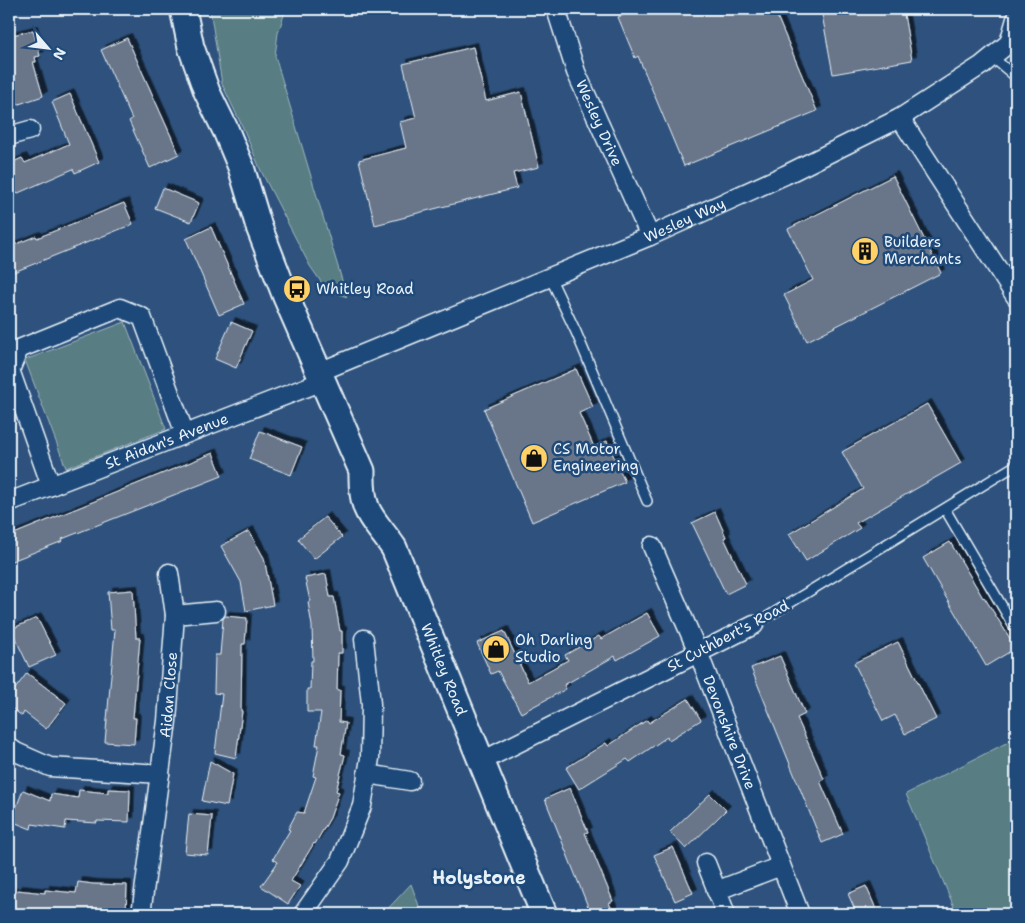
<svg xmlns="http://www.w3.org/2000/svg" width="1025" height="923" viewBox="0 0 1025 923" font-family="'Shantell Sans',sans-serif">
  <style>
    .green { fill: #587d82; stroke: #a0b7bd }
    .building { fill: #697488; stroke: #e8f1f8; filter: url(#shadow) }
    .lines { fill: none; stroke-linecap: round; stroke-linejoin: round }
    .lane-casing { stroke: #e8f1f8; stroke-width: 12 }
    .street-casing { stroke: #e8f1f8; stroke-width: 21 }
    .secondary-casing { stroke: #e8f1f8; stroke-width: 29 }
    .lane { stroke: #1f4a7a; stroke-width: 9 }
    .street { stroke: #1f4a7a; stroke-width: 18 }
    .secondary { stroke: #1f4a7a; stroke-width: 25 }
    .labels { text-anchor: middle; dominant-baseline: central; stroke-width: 5; stroke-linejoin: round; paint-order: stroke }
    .street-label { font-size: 15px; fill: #e8f1f8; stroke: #1f4a7a }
    .poi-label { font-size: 15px; fill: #e8f1f8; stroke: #1f4a7a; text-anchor: start }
    .quarter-label { font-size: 18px; font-weight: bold; fill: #e8f1f8; stroke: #1f4a7a }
  </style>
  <defs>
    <filter id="shadow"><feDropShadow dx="4.5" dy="-4.5" stdDeviation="0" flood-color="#0009"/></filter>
  </defs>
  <rect width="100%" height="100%" fill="#2e527d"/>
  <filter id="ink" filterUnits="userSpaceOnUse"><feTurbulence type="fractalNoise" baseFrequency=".02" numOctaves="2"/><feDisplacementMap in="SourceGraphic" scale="10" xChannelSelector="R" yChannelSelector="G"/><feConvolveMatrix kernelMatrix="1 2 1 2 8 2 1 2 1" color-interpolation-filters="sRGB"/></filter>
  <g filter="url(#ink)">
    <path class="green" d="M 210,9 L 286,9 L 278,33 L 275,56 L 347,297 L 326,289 L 310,266 L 261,171 L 244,130 L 222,84 Z
      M 125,322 L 166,429 L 66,468 L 25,360 Z
      M 1016,738 L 1016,914 L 957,914 L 906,794 Z
      M 411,884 L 422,914 L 383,914 Z"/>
    <path class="building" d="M 638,9 L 774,9 L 817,111 L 684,166 L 638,56 L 635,58 L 618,17 Z
      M 821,9 L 903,9 L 912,60 L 833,74 Z
      M 33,30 L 40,56 L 35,57 L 36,62 L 33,62 L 43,96 L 16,105 L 9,81 L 9,36 Z
      M 127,38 L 179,154 L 150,168 L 129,121 L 132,119 L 101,50 Z
      M 473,47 L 486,101 L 521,92 L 539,167 L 513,173 L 517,188 L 406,216 L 406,217 L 375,225 L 359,160 L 406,148 L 400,122 L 416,118 L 403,64 Z
      M 70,94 L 99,162 L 75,173 L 73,169 L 9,197 L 9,164 L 22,158 L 25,163 L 69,144 L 52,102 Z
      M 893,176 L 941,273 L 807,341 L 784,295 L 813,280 L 788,229 Z
      M 163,188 L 199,203 L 191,222 L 155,208 Z
      M 124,203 L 133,224 L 9,274 L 9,247 L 36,236 L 37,238 Z
      M 211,227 L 244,304 L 219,315 L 186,239 Z
      M 231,322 L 252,331 L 236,368 L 215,359 Z
      M 576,369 L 593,407 L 579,413 L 594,447 L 607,441 L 625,482 L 532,522 L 484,409 Z
      M 927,404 L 961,463 L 856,523 L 860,528 L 806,561 L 789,534 L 863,489 L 842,452 Z
      M 260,431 L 302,447 L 291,475 L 249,459 Z
      M 213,453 L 222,476 L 62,539 L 63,541 L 9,562 L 9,536 Z
      M 715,512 L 726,537 L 724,538 L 746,584 L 726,594 L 692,523 Z
      M 325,517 L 342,537 L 314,559 L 298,539 Z
      M 249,531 L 264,558 L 273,605 L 246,611 L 241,582 L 221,546 Z
      M 950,542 L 983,598 L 984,597 L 1016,648 L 986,666 L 923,558 Z
      M 326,574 L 330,597 L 334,597 L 340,631 L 342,631 L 342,653 L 338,653 L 337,690 L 340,690 L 339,722 L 346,723 L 341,754 L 345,755 L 336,791 L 339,792 L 330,818 L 315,844 L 314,843 L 291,881 L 300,886 L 288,904 L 261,886 L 278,862 L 273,859 L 290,830 L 288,829 L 297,812 L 304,813 L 316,777 L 313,776 L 319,745 L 316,745 L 321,712 L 307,712 L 307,689 L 310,689 L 311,661 L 313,661 L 312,626 L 308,602 L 310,601 L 305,578 Z
      M 133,590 L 136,638 L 140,638 L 133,718 L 136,718 L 134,744 L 105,742 L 115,630 L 111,630 L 108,592 Z
      M 647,613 L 660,636 L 617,660 L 615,656 L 564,685 L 566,689 L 521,713 L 498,671 L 491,674 L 477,643 L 504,631 L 528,682 L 568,660 L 565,655 L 599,636 L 601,639 Z
      M 225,616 L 247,618 L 245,644 L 242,644 L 241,711 L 242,711 L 236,758 L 215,753 L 222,694 L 214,693 L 215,655 L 220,655 L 223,619 Z
      M 37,618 L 56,655 L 29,667 L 11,629 Z
      M 898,642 L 936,719 L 905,734 L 895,715 L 883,721 L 854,663 Z
      M 780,656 L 805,714 L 797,718 L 824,779 L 820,781 L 843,834 L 822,843 L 751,668 Z
      M 27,673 L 66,703 L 46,729 L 24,712 L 22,716 L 9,706 L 9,697 Z
      M 688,699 L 701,720 L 669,740 L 667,737 L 630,762 L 627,759 L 579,789 L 566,768 L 606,743 L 608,746 L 647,720 L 649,723 Z
      M 210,761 L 233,774 L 227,806 L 202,801 Z
      M 570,788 L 588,832 L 585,833 L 613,901 L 609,903 L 614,914 L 591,914 L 545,799 Z
      M 108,789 L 130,790 L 129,822 L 97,821 L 97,823 L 66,821 L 65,829 L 32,824 L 31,829 L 11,821 L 23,790 L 50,801 L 51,794 L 78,798 L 79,790 L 108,793 Z
      M 710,794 L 726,810 L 686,849 L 670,832 Z
      M 189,814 L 212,816 L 208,855 L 185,853 Z
      M 673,847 L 693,893 L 675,901 L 654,855 Z
      M 78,882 L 93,884 L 127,885 L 126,914 L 9,914 L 9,891 L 16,893 L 17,890 L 45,893 L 45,890 L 76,893 Z
      M 866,886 L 870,895 L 878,914 L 857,914 L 848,894 Z"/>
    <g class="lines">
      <g class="lane-casing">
        <path id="lane" d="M 992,57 L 1016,77
          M 550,277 L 576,332 L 647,501
          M 945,509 L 1016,630
          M 754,625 L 1016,465"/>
      </g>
      <g class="street-casing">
        <g id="street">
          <path id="s1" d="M 556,9 L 576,72 L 650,236"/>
          <path d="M 900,118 L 1016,297"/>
          <path d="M 9,136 L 30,130"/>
          <path id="s2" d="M 319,372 L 650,236 L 785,175 L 900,118 L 982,65 L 1009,43 L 1016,19"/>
          <path d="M 51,486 L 10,370 L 19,349 L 120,308 L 142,317 L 185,434"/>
          <path id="s3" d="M 9,502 L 323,381"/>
          <path id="s4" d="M 652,546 L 698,652 L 800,914"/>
          <path d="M 175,615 L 216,611"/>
          <path d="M 9,747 L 16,752 L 50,767 L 160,774"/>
          <path d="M 482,761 L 754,625"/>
          <path d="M 367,774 L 410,781"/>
          <path d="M 706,863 L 726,914"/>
          <path d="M 716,891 L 781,866"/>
          <path id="s5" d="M 141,914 L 167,721 L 175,615 L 169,573"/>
          <path d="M 303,914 L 340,861 L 362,806 L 370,758 L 371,704 L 364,639"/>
        </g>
      </g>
      <g class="secondary-casing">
        <g id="secondary">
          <path id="s6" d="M 183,9 L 191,47 L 207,92 L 226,131 L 241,167 L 259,227 L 286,297 L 362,471 C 361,515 372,516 394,548 L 544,914"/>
        </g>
      </g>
      <use href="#lane" class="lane"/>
      <use href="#street" class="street"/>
      <use href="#secondary" class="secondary"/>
    </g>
  </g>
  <defs>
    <g id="building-disc" transform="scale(1.4375)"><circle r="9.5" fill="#ffd166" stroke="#1f4a7a"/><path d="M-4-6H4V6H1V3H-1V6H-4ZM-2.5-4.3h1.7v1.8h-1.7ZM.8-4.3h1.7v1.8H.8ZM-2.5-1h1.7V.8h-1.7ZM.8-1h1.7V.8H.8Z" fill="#111"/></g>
    <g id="bus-disc" transform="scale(1.4375)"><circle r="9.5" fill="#ffd166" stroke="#1f4a7a"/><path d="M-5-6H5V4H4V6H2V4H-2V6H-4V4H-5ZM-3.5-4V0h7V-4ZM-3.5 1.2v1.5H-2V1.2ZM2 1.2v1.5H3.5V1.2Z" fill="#111"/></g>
    <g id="shop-disc" transform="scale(1.4375)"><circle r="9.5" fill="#ffd166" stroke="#1f4a7a"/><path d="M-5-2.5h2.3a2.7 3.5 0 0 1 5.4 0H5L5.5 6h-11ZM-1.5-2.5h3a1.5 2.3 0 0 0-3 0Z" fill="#111"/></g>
  </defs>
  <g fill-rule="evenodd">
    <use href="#building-disc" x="865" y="251"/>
    <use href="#bus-disc" x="297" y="289"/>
    <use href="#shop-disc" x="534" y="458"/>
    <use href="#shop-disc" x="496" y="649"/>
  </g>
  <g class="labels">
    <g class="street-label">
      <text stroke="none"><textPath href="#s1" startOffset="122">Wesley Drive</textPath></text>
      <text stroke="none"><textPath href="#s2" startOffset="396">Wesley Way</textPath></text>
      <text stroke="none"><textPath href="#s3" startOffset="169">St Aidan's Avenue</textPath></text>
      <text transform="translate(728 636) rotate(-28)">St Cuthbert's Road</text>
      <text stroke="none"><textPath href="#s6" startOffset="714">Whitley Road</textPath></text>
      <text stroke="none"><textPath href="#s5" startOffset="221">Aidan Close</textPath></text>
      <text stroke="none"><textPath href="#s4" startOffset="202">Devonshire Drive</textPath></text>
    </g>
    <g class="poi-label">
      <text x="884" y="242">Builders<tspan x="884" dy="17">Merchants</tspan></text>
      <text x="316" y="289">Whitley Road</text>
      <text x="553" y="449">CS Motor<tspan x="553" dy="17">Engineering</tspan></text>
      <text x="515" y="640">Oh Darling<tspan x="515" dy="17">Studio</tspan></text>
    </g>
    <g class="quarter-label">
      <text x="479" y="878">Holystone</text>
    </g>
  </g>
  <rect width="1025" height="923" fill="none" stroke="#1f4a7a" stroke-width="30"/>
  <rect x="15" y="15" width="995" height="893" fill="none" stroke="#e8f1f8" stroke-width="2" filter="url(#ink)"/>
  <g transform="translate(48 48) rotate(118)" stroke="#1f4a7a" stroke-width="4" paint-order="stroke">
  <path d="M0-4L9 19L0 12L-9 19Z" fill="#e8f1f8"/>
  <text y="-8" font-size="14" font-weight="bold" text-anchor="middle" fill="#e8f1f8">N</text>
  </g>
</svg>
